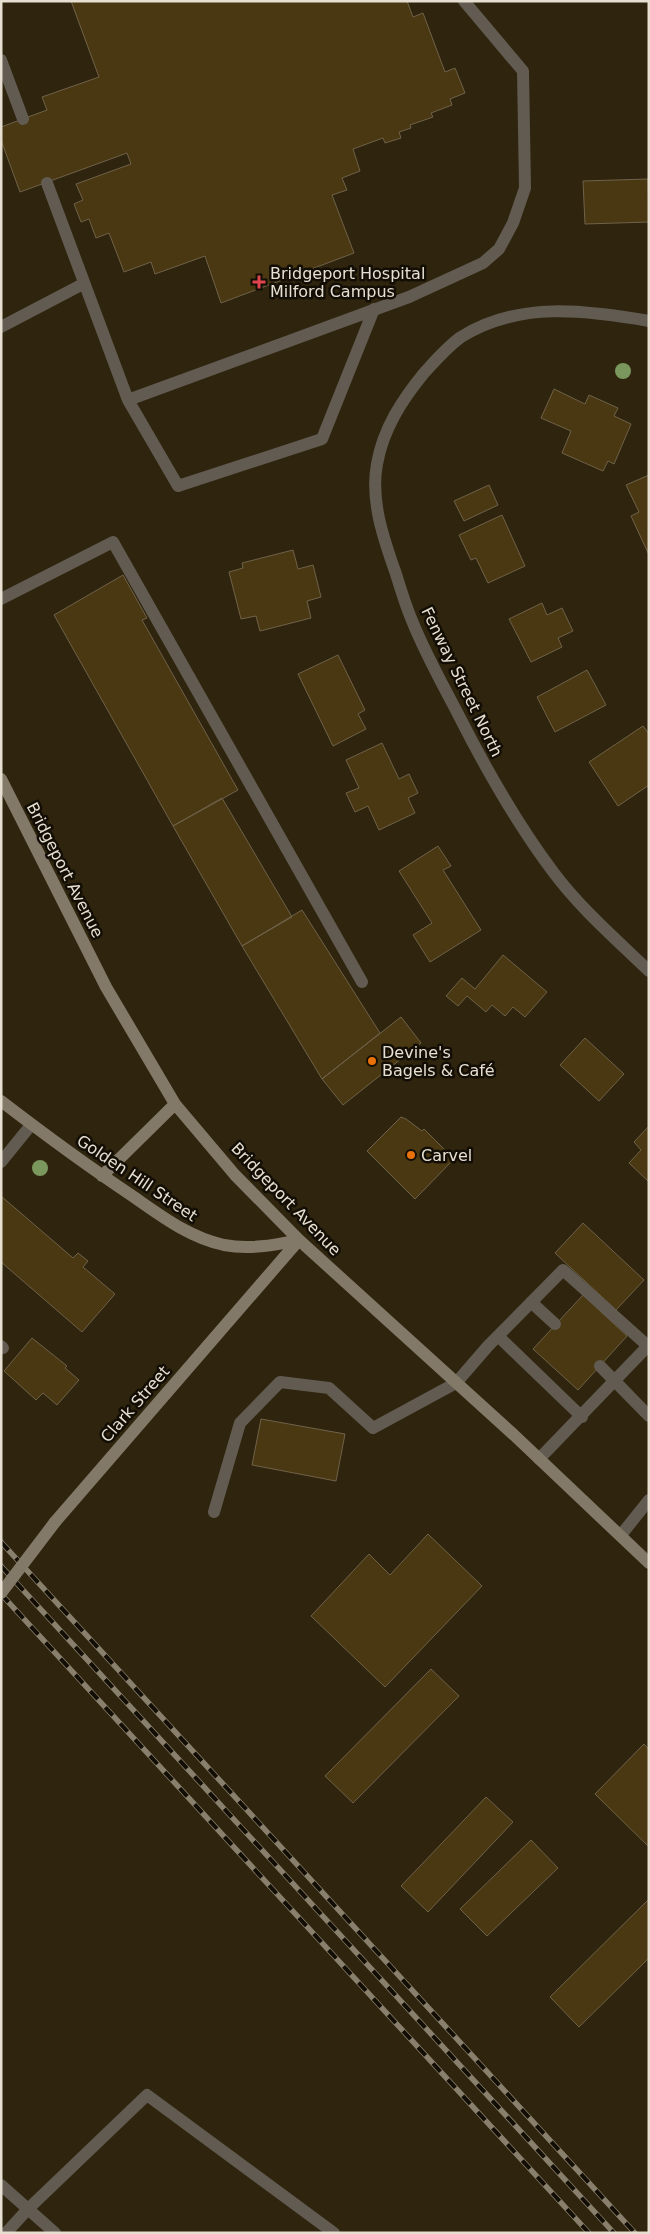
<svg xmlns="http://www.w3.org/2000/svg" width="650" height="2234" viewBox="0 0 650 2234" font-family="'DejaVu Sans',sans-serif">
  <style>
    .building { fill: #4a3812; stroke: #6f624a }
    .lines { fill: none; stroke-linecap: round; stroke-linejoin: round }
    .service { stroke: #615b51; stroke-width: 12 }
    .minor { stroke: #615b51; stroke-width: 12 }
    .tertiary { stroke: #615b51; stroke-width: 12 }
    .secondary { stroke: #827968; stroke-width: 12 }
    .rail-casing { stroke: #887f6c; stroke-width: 5.5 }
    .rail { stroke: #130e05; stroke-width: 4; stroke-dasharray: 11; stroke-linecap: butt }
    .secondary-bridge { stroke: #827968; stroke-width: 12 }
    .tree { fill: #7a985e }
    .health-dot { fill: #e0444e; stroke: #130e05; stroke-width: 2 }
    .food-dot { fill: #e8710a; stroke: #130e05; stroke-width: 2 }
    .labels { text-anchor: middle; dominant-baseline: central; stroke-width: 5; stroke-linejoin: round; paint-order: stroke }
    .poi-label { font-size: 16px; fill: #e6dfd2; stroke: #130e05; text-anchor: start }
    .street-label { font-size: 16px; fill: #e6dfd2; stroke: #130e05 }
  </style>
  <rect width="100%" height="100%" fill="#2f240d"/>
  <path class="building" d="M 71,1 L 407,1 L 413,17 L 423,13 L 445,72 L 455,68 L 465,93 L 450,99 L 452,105 L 431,113 L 433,117 L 410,125 L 411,128 L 399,132 L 401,138 L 385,143 L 383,138 L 353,149 L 360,171 L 342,178 L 347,190 L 332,195 L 354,253 L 221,303 L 205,256 L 155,274 L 151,262 L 124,272 L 109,233 L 96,238 L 89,219 L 81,222 L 74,204 L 83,200 L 76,184 L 131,164 L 127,153 L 20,192 L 1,140 L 1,127 L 47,110 L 42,97 L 99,77 Z
    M 648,179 L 649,222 L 585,224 L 583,181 Z
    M 554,389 L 585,404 L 589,395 L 618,408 L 614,416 L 631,424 L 614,464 L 608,461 L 603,471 L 562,453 L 571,431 L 541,418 Z
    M 649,475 L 649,555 L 631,516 L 639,512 L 626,485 Z
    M 489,485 L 498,505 L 464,521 L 454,501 Z
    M 502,515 L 525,566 L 488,583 L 476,558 L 471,560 L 459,535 Z
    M 293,550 L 298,569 L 313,565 L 321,597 L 307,601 L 311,618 L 260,631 L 256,616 L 241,619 L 229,572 L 243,568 L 242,563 Z
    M 123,575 L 147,618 L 142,620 L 238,790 L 173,826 L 54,615 Z
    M 542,603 L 547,615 L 562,608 L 573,631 L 558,638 L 562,647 L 531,662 L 509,619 Z
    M 338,655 L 365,710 L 358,714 L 366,729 L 333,746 L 298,674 Z
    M 587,670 L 606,705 L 555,732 L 537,697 Z
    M 643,726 L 649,734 L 649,785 L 618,806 L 589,762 Z
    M 382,743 L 399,779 L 409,774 L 418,793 L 408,798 L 415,813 L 379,830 L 368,806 L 355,812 L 346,793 L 359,788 L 346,760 Z
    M 222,798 L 292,917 L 242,946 L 173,826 Z
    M 438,846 L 451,866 L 443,870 L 481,930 L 430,962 L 413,935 L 432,923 L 399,871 Z
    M 302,910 L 380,1033 L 322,1079 L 242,946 Z
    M 503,955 L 547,992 L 525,1017 L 513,1007 L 505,1016 L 492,1005 L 486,1012 L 467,996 L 458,1006 L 446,996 L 462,978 L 475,989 Z
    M 401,1017 L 421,1043 L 343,1105 L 322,1079 Z
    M 585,1038 L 624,1074 L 599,1101 L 560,1065 Z
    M 401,1117 L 406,1119 L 422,1131 L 424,1129 L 454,1159 L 415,1199 L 367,1151 Z
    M 649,1126 L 649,1182 L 629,1163 L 641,1150 L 634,1142 Z
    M 1,1196 L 73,1258 L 78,1253 L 88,1261 L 83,1267 L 115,1294 L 82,1332 L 1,1262 Z
    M 583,1223 L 644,1280 L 616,1310 L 555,1253 Z
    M 583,1295 L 627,1336 L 578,1390 L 533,1349 Z
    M 32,1338 L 67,1366 L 65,1368 L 79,1380 L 57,1405 L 43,1393 L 36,1400 L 4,1371 Z
    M 261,1419 L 345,1434 L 336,1481 L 252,1465 Z
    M 428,1534 L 482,1586 L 385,1687 L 311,1616 L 369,1554 L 390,1575 Z
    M 431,1669 L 459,1696 L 353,1803 L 325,1776 Z
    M 644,1744 L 649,1750 L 649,1847 L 595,1794 Z
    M 486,1797 L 513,1822 L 428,1912 L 401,1886 Z
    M 531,1840 L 558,1868 L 487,1936 L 460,1909 Z
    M 649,1899 L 649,1958 L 579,2027 L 550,1997 Z"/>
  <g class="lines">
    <path class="service" d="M 1,60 L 23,119
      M 47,183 L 128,400 L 178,486 L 322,439 L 374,309
      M 1,327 L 83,284
      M 128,400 L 409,297 L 483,263 L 499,249 L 513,223 L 525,188 L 523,71 L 464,1
      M 1,599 L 113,542 L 362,982
      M 1,1162 L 31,1125
      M 531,1302 L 555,1324
      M 498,1336 L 582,1417
      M 1,1346 L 3,1348
      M 600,1366 L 649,1416
      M 214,1512 L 240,1423 L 280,1382 L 329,1388 L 373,1428 L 456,1383 L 488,1346 L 563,1270 L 648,1346 L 539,1459
      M 1,2185 L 55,2233
      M 6,2233 L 27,2210 L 147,2095 L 334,2233"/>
    <path class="minor" d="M 649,321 C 586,310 518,301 461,337 C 447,347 436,360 424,373 C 402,400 383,429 377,464 C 370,501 384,540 396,574 C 401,590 406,607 413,623 C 426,655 443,685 459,716 C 487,771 517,824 554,873 C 581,909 616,939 649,971"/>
    <path class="tertiary" d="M 621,1535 L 649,1500"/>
    <path class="secondary" d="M 1,779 L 106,987 L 175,1104 L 235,1175 L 299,1240 L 514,1435 L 649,1563
      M 1,1101 C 44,1134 86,1165 131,1195 C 160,1215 188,1237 224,1245 C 250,1250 274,1245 299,1240
      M 102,1176 L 175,1104
      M 55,1522 L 299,1240"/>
    <g class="rail-casing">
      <path id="rail" d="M 1,1542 L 635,2233
        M 1,1566 L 614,2233
        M 1,1594 L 589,2233"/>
    </g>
    <use href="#rail" class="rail"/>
    <path class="secondary-bridge" d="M 1,1593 L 55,1522"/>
  </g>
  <g class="tree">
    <circle cx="623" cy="371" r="8"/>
    <circle cx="40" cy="1168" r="8"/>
  </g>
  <path class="health-dot" d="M256.5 274.5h5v5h5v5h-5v5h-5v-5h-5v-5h5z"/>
  <g class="food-dot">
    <circle cx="372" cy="1061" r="5"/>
    <circle cx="411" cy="1155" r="5"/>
  </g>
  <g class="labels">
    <g class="poi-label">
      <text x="270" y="273">Bridgeport Hospital<tspan x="270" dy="18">Milford Campus</tspan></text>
      <text x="382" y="1052">Devine's<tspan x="382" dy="18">Bagels &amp; Café</tspan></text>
      <text x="421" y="1155">Carvel</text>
    </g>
    <g class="street-label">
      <text transform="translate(462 682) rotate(64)">Fenway Street North</text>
      <text transform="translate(65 870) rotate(63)">Bridgeport Avenue</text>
      <text transform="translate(137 1178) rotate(34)">Golden Hill Street</text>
      <text transform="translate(286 1199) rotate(46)">Bridgeport Avenue</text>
      <text transform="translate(135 1404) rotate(-49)">Clark Street</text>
    </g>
  </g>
  <rect width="650" height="2234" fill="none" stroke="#e6dfd2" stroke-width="5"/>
</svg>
